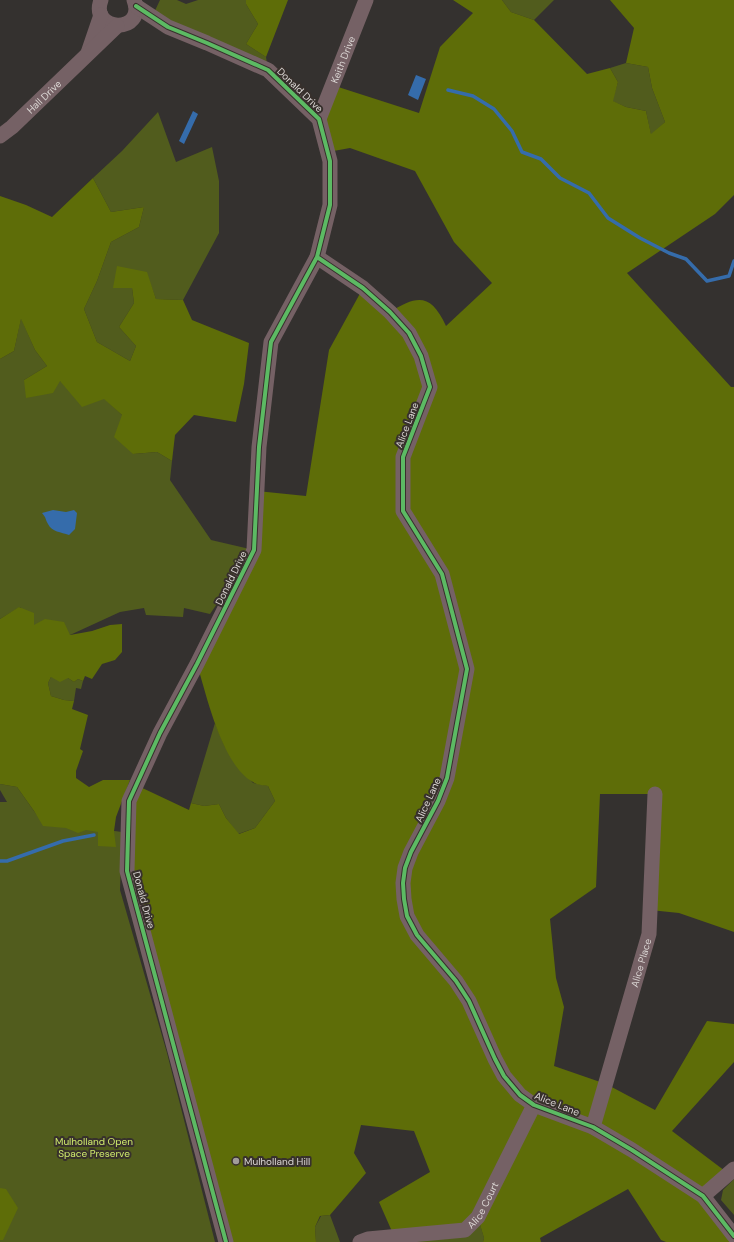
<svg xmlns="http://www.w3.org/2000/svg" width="734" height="1242" viewBox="0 0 734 1242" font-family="'DM Sans',sans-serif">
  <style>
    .green { fill: #515c1d }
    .forest { fill: #5e6d08 }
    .water { fill: #356cab }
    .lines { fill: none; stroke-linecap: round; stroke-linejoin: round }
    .stream { stroke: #356cab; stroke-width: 3.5 }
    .minor { stroke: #756165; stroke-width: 15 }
    .cycleway-casing { stroke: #37302c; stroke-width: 6 }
    .cycleway { stroke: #5cba63; stroke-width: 4 }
    .poi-dot { fill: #a19c9a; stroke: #37302c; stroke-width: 1.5 }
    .labels { text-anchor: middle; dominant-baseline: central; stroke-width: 4; stroke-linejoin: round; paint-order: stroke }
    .street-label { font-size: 10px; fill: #dbd6d4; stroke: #37302c }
    .park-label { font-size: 10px; fill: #d1ec6d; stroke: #37302c }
    .poi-label { font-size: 10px; fill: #dbd6d4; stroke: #37302c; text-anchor: start }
  </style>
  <rect width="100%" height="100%" fill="#34312f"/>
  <path class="green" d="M 160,0 L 177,0 L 186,4 L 198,0 L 246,0 L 246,4 L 258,24 L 246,44 L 266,57 L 268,70 L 152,17 Z
    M 502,0 L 554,0 L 534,20 L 511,12 Z
    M 626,63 L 648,67 L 652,88 L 665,122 L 651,135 L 646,111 L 626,107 L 612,101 L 618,82 L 610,68 Z
    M 158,112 L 176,162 L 212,147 L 219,181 L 219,233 L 183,300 L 156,299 L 146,272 L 132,288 L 134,303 L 119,327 L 136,346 L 130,361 L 97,342 L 84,309 L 97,281 L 111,242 L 139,227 L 144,207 L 111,212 L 93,178 L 122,151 Z
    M 21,318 L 35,350 L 47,366 L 24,380 L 60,381 L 104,398 L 122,415 L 133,454 L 157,452 L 172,461 L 170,480 L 211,540 L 254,550 L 210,614 L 184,608 L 183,617 L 146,615 L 144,608 L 120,612 L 70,635 L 34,625 L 20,607 L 0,619 L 0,359 L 14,351 Z
    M 51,677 L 68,678 L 74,682 L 78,679 L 83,681 L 81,689 L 76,688 L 74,701 L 64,700 L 51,696 L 48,683 Z
    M 215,723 L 225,747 L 253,783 L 268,786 L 275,801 L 255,828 L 238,834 L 226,818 L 219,804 L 204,806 L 191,803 Z
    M 0,784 L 17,787 L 41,821 L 122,832 L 120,890 L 167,1053 L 215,1242 L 0,1242 L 0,802 L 7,802 L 0,790 Z
    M 734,1179 L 734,1215 L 721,1200 L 723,1190 Z
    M 330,1215 L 340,1242 L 316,1242 L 315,1227 L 321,1216 Z
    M 478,1217 L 484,1238 L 483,1242 L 371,1242 Z"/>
  <path class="forest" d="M 246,0 L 288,0 L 266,57 L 246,44 L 258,24 L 246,4 Z
    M 453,0 L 502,0 L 511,12 L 534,20 L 587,74 L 610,68 L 618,82 L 613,101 L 626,107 L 646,111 L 651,134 L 665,122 L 652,88 L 648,67 L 626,63 L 634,28 L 610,0 L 734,0 L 734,195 L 715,214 L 627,273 L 731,387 L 734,387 L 734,932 L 679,913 L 650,910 L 655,794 L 600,794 L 596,887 L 550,919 L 556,978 L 564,1007 L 554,1066 L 606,1084 L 655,1110 L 707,1021 L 734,1024 L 734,1062 L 672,1131 L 729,1174 L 703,1197 L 734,1242 L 666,1242 L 661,1240 L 628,1189 L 540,1238 L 541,1242 L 483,1242 L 484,1238 L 478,1218 L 465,1230 L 394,1236 L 379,1202 L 430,1172 L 414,1131 L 361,1125 L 354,1153 L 366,1173 L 330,1215 L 320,1216 L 315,1227 L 316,1242 L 226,1242 L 128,857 L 136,785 L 189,810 L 191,803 L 204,806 L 219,804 L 226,818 L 239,834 L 255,828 L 275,801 L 268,786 C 263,785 257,785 253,782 C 222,765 207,697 197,664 L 254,550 L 257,491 L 306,496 L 329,350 L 363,288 L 390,312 C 417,295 431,293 446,326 L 492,283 L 454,242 L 415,171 L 350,148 L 328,152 L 319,119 L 332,85 L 419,113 L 440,47 L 473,13 Z
    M 93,178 L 111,212 L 144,207 L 139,227 L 111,242 L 97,281 L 84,309 L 97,342 L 130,361 L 136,346 L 119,327 L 134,303 L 132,288 L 113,288 L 117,266 L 147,272 L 156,299 L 183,300 L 192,320 L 249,343 L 244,384 L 236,422 L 194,415 L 175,435 L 172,461 L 157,452 L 133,454 L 114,437 L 122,415 L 104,399 L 82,407 L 60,381 L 53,393 L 26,398 L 24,380 L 47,366 L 35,350 L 21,319 L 14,351 L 0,359 L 0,196 L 26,205 L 52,217 Z
    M 19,607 L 34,613 L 34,625 L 45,619 L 64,622 L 70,635 L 92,631 L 110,625 L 122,624 L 122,652 L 115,660 L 102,664 L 92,679 L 85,676 L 83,681 L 78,679 L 74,682 L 68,678 L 60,682 L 51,677 L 48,683 L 51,696 L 64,700 L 74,701 L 72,709 L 88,715 L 80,749 L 83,751 L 76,771 L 76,778 L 89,787 L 103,780 L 130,780 L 116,817 L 114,831 L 116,847 L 98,846 L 98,832 L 86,830 L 78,833 L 66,828 L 43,826 L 34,811 L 17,787 L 0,784 L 0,619 Z
    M 0,1188 L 6,1189 L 18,1208 L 3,1240 L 0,1240 Z"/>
  <path class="water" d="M 416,75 L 426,79 L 418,100 L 408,95 Z
    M 193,111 L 198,114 L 184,144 L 179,141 Z
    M 53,510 L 66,512 L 74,510 L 77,513 L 75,529 L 69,535 C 61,532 52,532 48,524 C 45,519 47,519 42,513 Z"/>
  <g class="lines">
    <path class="stream" d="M 448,90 L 473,96 L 494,109 L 512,131 L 522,152 L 541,159 L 560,178 L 589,193 L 608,218 L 640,238 L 669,253 L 686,259 L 707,281 L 729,276 L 734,261
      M 0,861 L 7,861 L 63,841 L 94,835"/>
    <g class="minor">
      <path d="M 101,0 C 89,33 147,34 134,0"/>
      <path d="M 136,6 L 168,27 L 207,43 L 268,70 L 319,119 L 330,161 L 330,205 L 317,257 L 271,342 L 259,447 L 254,550 L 197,664 L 160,733 L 129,801 L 127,871 L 226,1242"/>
      <path d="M 88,53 L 101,15"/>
      <path id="s1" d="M 319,119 L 366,0"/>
      <path id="s2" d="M 0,136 L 12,127 L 117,26"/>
      <path d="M 317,257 L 363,288 L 390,312 L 409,333 L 421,356 L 430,387 L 403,457 L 403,511 L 442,574 L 467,669 L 447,778 L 438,801 L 411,852 L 405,868 L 403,883 L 404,899 L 407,916 L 417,935 L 456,981 L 469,1001 L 495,1059 L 504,1076 L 520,1095 L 534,1105 L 593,1127 L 632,1150 L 703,1196 L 734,1236"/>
      <path id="s3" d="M 593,1127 L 649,934 L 655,794"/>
      <path d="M 703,1196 L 734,1169"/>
      <path id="s4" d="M 360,1242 L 368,1239 L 465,1230 L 478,1217 L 534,1105"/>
    </g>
    <g class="cycleway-casing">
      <path id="cycleway" d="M 136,6 L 168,27 L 207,43 L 268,70 L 319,119 L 330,161 L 330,205 L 317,257 L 271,342 L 259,447 L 254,550 L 197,664 L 160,733 L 129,801 L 127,871 L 226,1242
        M 317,257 L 363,288 L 390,312 L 409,333 L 421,356 L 430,387 L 403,457 L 403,511 L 442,574 L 467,669 L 447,778 L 438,801 L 411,852 L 405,868 L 403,883 L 404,899 L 407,916 L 417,935 L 456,981 L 469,1001 L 495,1059 L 504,1076 L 520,1095 L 534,1105 L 593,1127 L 632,1150 L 703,1196 L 734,1236"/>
    </g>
    <use href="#cycleway" class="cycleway"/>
  </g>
  <circle class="poi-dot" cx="236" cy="1161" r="4"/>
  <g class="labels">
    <g class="street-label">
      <text stroke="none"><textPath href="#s1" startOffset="64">Keith Drive</textPath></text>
      <text transform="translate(300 90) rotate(44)">Donald Drive</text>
      <text stroke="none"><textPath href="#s2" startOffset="59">Hall Drive</textPath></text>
      <text transform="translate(407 425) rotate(-69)">Alice Lane</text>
      <text transform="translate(231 578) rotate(-64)">Donald Drive</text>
      <text transform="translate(428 800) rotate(-65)">Alice Lane</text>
      <text transform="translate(144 900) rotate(75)">Donald Drive</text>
      <text stroke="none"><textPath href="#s3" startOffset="171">Alice Place</textPath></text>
      <text transform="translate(557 1104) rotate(22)">Alice Lane</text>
      <text stroke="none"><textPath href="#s4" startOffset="137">Alice Court</textPath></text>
    </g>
    <g class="park-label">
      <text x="94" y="1141">Mulholland Open<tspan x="94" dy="12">Space Preserve</tspan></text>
    </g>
    <g class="poi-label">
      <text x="244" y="1161">Mulholland Hill</text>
    </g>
  </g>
</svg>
